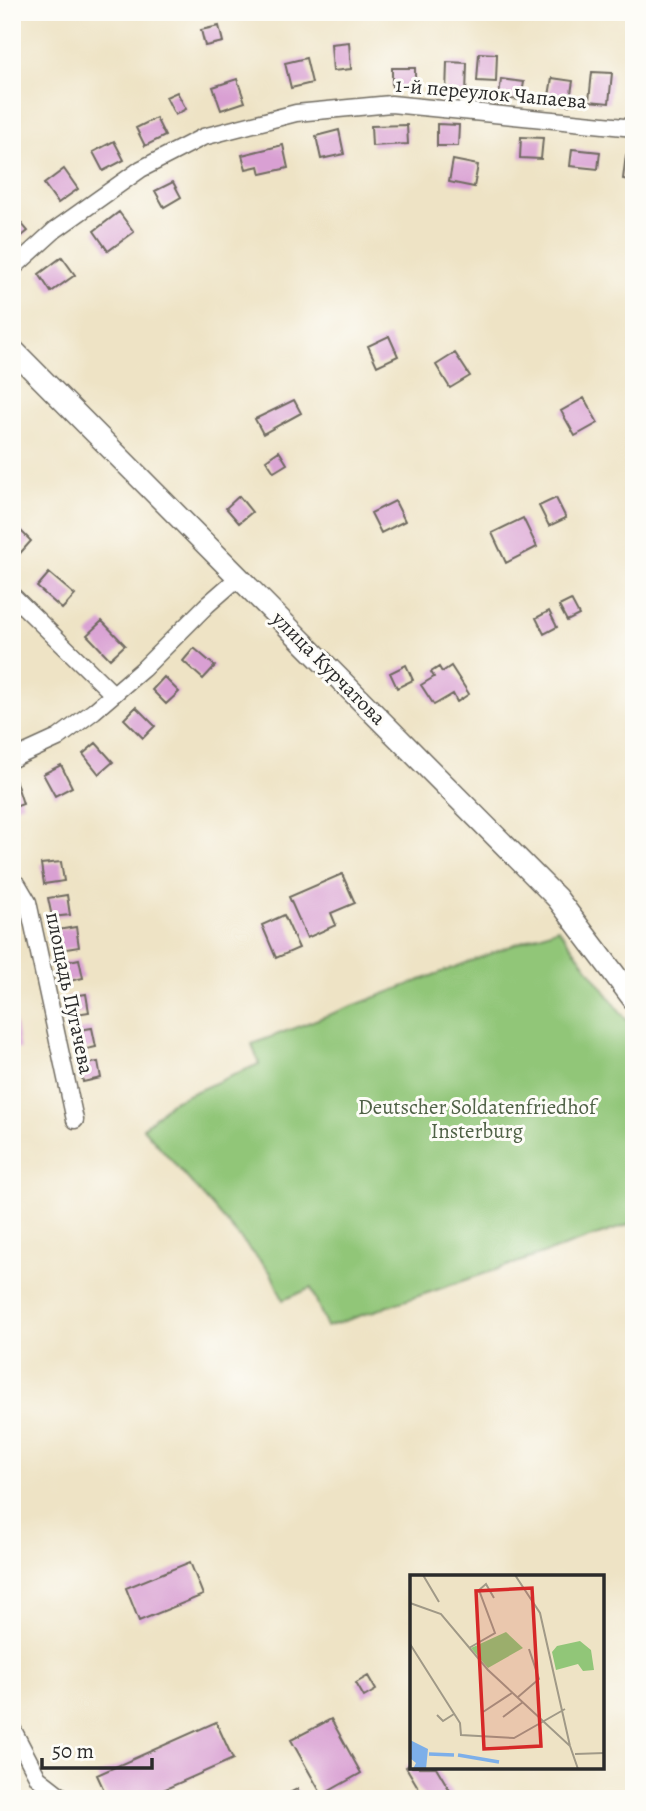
<svg xmlns="http://www.w3.org/2000/svg" width="646" height="1811" viewBox="0 0 646 1811" font-family="Alegreya,serif">
  <style>
    .green { fill: #91c678; stroke: #5e7852; stroke-width: 2 }
    .building { fill: #d9a0d3 }
    .lines { fill: none; stroke-linecap: round; stroke-linejoin: round }
    .minor-casing { stroke: #6f6b61; stroke-width: 19 }
    .major-casing { stroke: #6f6b61; stroke-width: 24 }
    .minor { stroke: #fff; stroke-width: 16 }
    .major { stroke: #fff; stroke-width: 21 }
    .labels { text-anchor: middle; dominant-baseline: central; stroke-width: 6; stroke-linejoin: round; paint-order: stroke }
    .street-label { font-size: 21px; fill: #2b2b2b; stroke: #fdfcf7 }
    .park-label { font-size: 21px; fill: #4f6146; stroke: #fdfcf7 }
    .inset-river { fill: none; stroke: #7dafe9; stroke-width: 3.5 }
    .inset-road { fill: none; stroke: #a09987; stroke-width: 2 }
    .view { fill: #d62828; fill-opacity: 0.15; stroke: #d62828; stroke-width: 3.5 }
    .inset-edge { fill: none; stroke: #2b2b2b; stroke-width: 3.5 }
  </style>
  <rect width="100%" height="100%" fill="#fdfcf7"/>
  <filter id="ink" filterUnits="userSpaceOnUse"><feTurbulence type="fractalNoise" baseFrequency=".0143" numOctaves="2"/><feDisplacementMap in="SourceGraphic" scale="14" xChannelSelector="R" yChannelSelector="G"/><feConvolveMatrix kernelMatrix="1 2 1 2 8 2 1 2 1" color-interpolation-filters="sRGB"/></filter>
  <filter id="wash" filterUnits="userSpaceOnUse"><feTurbulence type="fractalNoise" baseFrequency=".00686" numOctaves="4" result="noise"/><feDisplacementMap in="SourceGraphic" scale="28" xChannelSelector="R" yChannelSelector="G"/><feGaussianBlur stdDeviation="1.57" result="paint"/><feColorMatrix in="noise" values="0 0 0 0 0 0 0 0 0 0 0 0 0 0 0 0 0 1.4 0 .05"/><feComposite in="paint" operator="in"/></filter>
  <g filter="url(#wash)">
    <rect width="100%" height="100%" fill="#eee3c5"/>
    <path class="green" d="M 558,928 L 634,1030 L 634,1223 L 327,1327 L 311,1288 L 283,1300 L 271,1273 L 143,1128 L 171,1102 L 259,1064 L 252,1044 Z"/>
    <g id="blocks">
      <path class="building" d="M 219,26 L 223,42 L 205,46 L 201,30 Z
        M 349,42 L 351,69 L 333,71 L 331,44 Z
        M 479,53 L 497,54 L 496,82 L 477,81 Z
        M 306,58 L 312,83 L 291,88 L 285,63 Z
        M 447,62 L 467,63 L 466,95 L 446,94 Z
        M 392,68 L 415,68 L 415,87 L 392,87 Z
        M 592,72 L 612,73 L 609,103 L 589,101 Z
        M 552,78 L 573,81 L 569,105 L 548,102 Z
        M 237,79 L 245,102 L 221,110 L 213,87 Z
        M 501,79 L 524,82 L 521,100 L 499,98 Z
        M 177,92 L 186,109 L 175,115 L 166,97 Z
        M 156,118 L 165,136 L 145,146 L 136,128 Z
        M 437,124 L 459,125 L 458,146 L 437,146 Z
        M 407,125 L 408,144 L 372,146 L 371,126 Z
        M 339,130 L 344,154 L 321,159 L 316,136 Z
        M 521,137 L 543,138 L 541,159 L 520,158 Z
        M 114,141 L 124,160 L 103,171 L 93,152 Z
        M 283,145 L 288,168 L 261,174 L 259,166 L 246,169 L 242,155 Z
        M 572,149 L 600,152 L 598,169 L 570,166 Z
        M 626,155 L 634,157 L 634,181 L 623,179 Z
        M 453,160 L 478,165 L 474,187 L 449,182 Z
        M 64,169 L 78,189 L 58,203 L 44,184 Z
        M 173,182 L 181,197 L 164,207 L 155,191 Z
        M 119,212 L 134,232 L 108,251 L 94,231 Z
        M 15,216 L 28,231 L 12,244 L 12,219 Z
        M 62,257 L 75,275 L 51,292 L 39,274 Z
        M 389,336 L 398,356 L 377,366 L 368,346 Z
        M 455,353 L 470,376 L 450,388 L 436,365 Z
        M 584,398 L 598,423 L 575,436 L 561,411 Z
        M 294,400 L 301,413 L 263,434 L 255,419 Z
        M 279,451 L 287,464 L 274,472 L 266,460 Z
        M 239,496 L 252,512 L 239,523 L 226,508 Z
        M 556,498 L 566,518 L 549,526 L 539,506 Z
        M 395,501 L 405,521 L 381,533 L 371,513 Z
        M 523,518 L 537,547 L 506,563 L 492,533 Z
        M 20,530 L 31,541 L 14,560 L 12,533 L 15,536 Z
        M 49,573 L 75,595 L 62,609 L 37,587 Z
        M 571,600 L 579,615 L 567,621 L 559,606 Z
        M 549,611 L 557,627 L 544,634 L 536,618 Z
        M 102,621 L 125,645 L 110,659 L 87,635 Z
        M 194,648 L 215,666 L 203,679 L 183,661 Z
        M 406,665 L 413,680 L 397,688 L 390,673 Z
        M 451,666 L 469,694 L 457,702 L 453,694 L 434,705 L 421,685 L 434,677 L 431,672 L 439,667 L 442,672 Z
        M 164,677 L 179,692 L 166,704 L 152,690 Z
        M 136,707 L 155,726 L 143,738 L 124,719 Z
        M 96,743 L 113,762 L 99,774 L 83,754 Z
        M 61,765 L 72,787 L 55,796 L 43,774 Z
        M 16,782 L 23,804 L 12,808 L 12,784 Z
        M 61,862 L 64,881 L 44,884 L 41,864 Z
        M 342,874 L 355,903 L 331,913 L 336,925 L 307,938 L 289,897 Z
        M 67,895 L 70,915 L 52,917 L 48,898 Z
        M 284,915 L 299,948 L 276,958 L 262,925 Z
        M 76,927 L 79,947 L 60,950 L 57,930 Z
        M 79,959 L 83,978 L 65,982 L 61,963 Z
        M 86,994 L 89,1012 L 70,1015 L 67,997 Z
        M 14,1011 L 20,1049 L 12,1050 L 12,1012 Z
        M 92,1028 L 96,1047 L 77,1051 L 73,1031 Z
        M 98,1062 L 101,1078 L 83,1082 L 80,1065 Z
        M 190,1562 L 203,1595 L 139,1621 L 126,1588 Z
        M 368,1676 L 376,1690 L 364,1697 L 356,1683 Z
        M 331,1719 L 361,1773 L 322,1795 L 291,1740 Z
        M 216,1722 L 233,1759 L 143,1799 L 108,1799 L 97,1775 Z
        M 412,1763 L 412,1767 L 436,1767 L 455,1799 L 425,1799 L 406,1767 Z
        M 297,1789 L 302,1799 L 278,1799 Z"/>
    </g>
  </g>
  <g filter="url(#ink)">
    <use href="#blocks" fill-opacity="0" stroke="#6f6b61" stroke-width="2"/>
    <g class="lines">
      <g class="minor-casing">
        <path id="minor" d="M 12,269 L 55,230 L 141,169 L 203,137 L 296,113 L 391,104 L 634,128
          M 12,595 L 113,694
          M 12,759 L 58,738 L 94,711 L 143,669 L 207,605 L 239,577
          M 12,882 L 18,885 L 28,902 L 75,1120
          M 12,1728 L 38,1778 L 65,1799"/>
      </g>
      <g class="major-casing">
        <path id="major" d="M 12,349 L 557,898 L 634,1000"/>
      </g>
      <use href="#minor" class="minor"/>
      <use href="#major" class="major"/>
    </g>
  </g>
  <g class="labels">
    <g class="street-label">
      <text transform="translate(491 93) rotate(5)">1-й переулок Чапаева</text>
      <text transform="translate(329 668) rotate(45)">улица Курчатова</text>
      <text transform="translate(70 993) rotate(78)">площадь Пугачева</text>
    </g>
    <g class="park-label">
      <text x="477" y="1107">Deutscher Soldatenfriedhof<tspan x="477" dy="24">Insterburg</tspan></text>
    </g>
  </g>
  <g transform="translate(410 1575)">
    <rect width="194" height="194" fill="#eee3c5"/>
    <path d="M 96,57 L 113,73 L 78,93 L 61,73 ZM 170,66 L 181,75 L 184,95 L 173,96 L 168,89 L 146,95 L 142,77 L 147,71 Z" fill="#91c678"/>
    <path d="M 0,165 L 18,174 L 16,194 L 3,194 L 6,188 L 0,183 Z" fill="#7dafe9"/>
    <path class="inset-river" d="M 19,179 L 44,180M 48,180 L 89,187"/>
    <path class="inset-road" d="M 13,0 L 29,27M 105,0 L 130,38 L 160,171M 0,28 L 31,39 L 78,95 L 160,171 L 168,194M 0,69 L 50,148 L 51,160 L 104,163 L 155,134M 59,73 L 85,58 L 69,15 L 76,9 L 84,23M 108,122 L 129,104 L 119,74M 73,137 L 102,118M 27,140 L 33,146 L 44,139M 93,142 L 113,127M 165,179 L 195,178"/>
    <path class="view" d="M 122,13 L 131,171 L 74,174 L 66,16 Z"/>
    <rect width="194" height="194" class="inset-edge"/>
  </g>
  <rect width="646" height="1811" fill="none" stroke="#fdfcf7" stroke-width="42"/>
  <path d="M42 1758v10h110v-10" fill="none" stroke="#2b2b2b" stroke-width="3.5"/>
  <text x="52" y="1758" font-size="21" fill="#2b2b2b" stroke="#fdfcf7" stroke-width="5" paint-order="stroke">50 m</text>
</svg>
